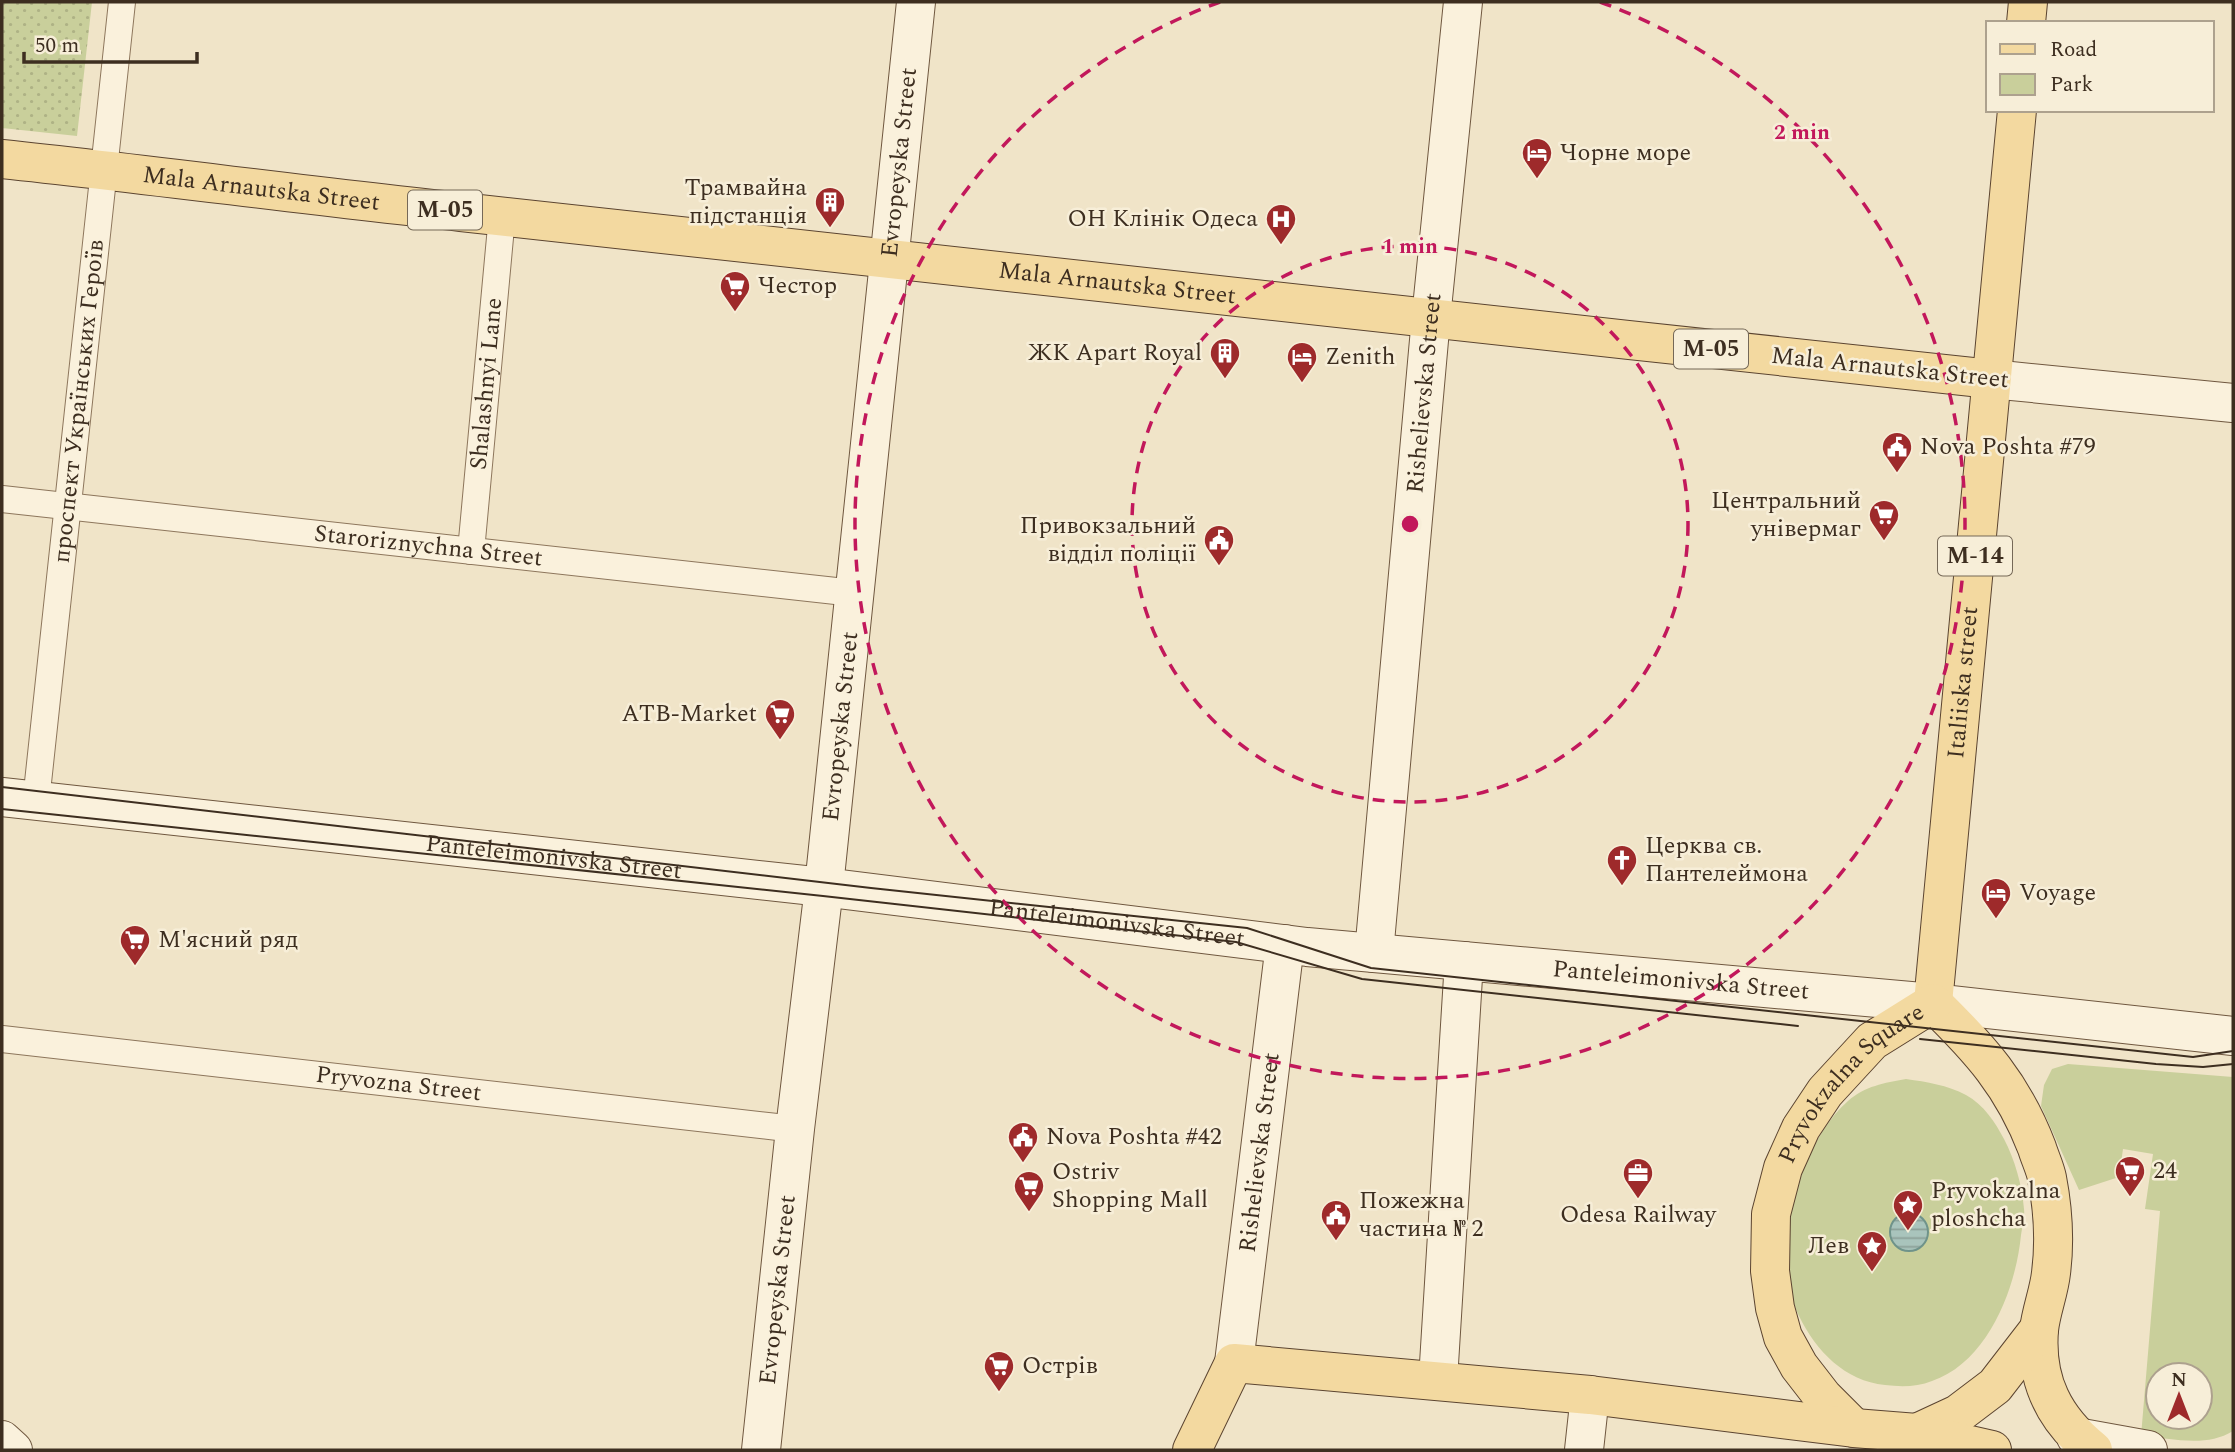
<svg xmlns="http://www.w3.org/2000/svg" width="2235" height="1452" viewBox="0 0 2235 1452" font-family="Spectral,serif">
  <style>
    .grass { fill: url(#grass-dots) }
    .green { fill: #c9cf9b; fill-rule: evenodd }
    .water { fill: url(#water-rules); stroke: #6f938a; stroke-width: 2 }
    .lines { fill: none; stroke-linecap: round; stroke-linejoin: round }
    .street-casing { stroke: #8d765c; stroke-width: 28 }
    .secondary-casing { stroke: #6f573f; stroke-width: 40 }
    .primary-casing { stroke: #5b4430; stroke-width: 40 }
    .street { stroke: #faf1dc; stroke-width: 26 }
    .secondary { stroke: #faf1dc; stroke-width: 38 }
    .primary { stroke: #f3d9a0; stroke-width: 38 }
    .tram { stroke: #3d2e20; stroke-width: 2 }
    .ring { fill: none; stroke: #c2185b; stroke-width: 3.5; stroke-dasharray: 12 9 }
    .labels { text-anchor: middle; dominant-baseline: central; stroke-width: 5; stroke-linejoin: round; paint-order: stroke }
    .shield { fill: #f7eed8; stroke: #756857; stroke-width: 2 }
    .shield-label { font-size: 23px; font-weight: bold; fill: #3d2e20 }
    .poi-label { font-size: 24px; fill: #3d2e20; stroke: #f7eed8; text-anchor: start }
    .street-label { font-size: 24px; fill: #3d2e20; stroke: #f7eed8 }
    .centre { fill: #c2185b; stroke: #f7eed8; stroke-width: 3.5 }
    .ring-label { font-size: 21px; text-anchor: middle; font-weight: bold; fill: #c2185b; stroke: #f7eed8; stroke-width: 5; stroke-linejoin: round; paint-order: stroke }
  </style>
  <defs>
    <pattern id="grass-dots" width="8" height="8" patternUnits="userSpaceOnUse" patternTransform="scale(1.75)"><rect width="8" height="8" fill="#c9cf9b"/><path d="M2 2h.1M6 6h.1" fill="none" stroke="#aeb285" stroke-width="1.8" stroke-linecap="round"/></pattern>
    <pattern id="water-rules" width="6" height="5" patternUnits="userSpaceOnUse" patternTransform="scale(1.75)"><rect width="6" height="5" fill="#a9c4bc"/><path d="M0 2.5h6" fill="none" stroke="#8ba098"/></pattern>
  </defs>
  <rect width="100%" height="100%" fill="#f0e4c8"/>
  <path class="grass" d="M 2,2 L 92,2 L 77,136 L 2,128 Z"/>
  <path class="green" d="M 2068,1064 L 2233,1077 L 2233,1431 C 2206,1448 2171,1438 2141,1436 L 2160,1211 L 2145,1209 L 2153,1154 L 2123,1149 L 2119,1177 L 2079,1190 L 2041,1106 L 2044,1085 L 2052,1069 ZM 2158,1375 L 2200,1375 L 2200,1417 L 2158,1417 Z
    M 1906,1079 C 1927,1082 1947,1085 1966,1095 C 1984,1105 1995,1122 2004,1139 C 2015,1160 2022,1185 2024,1209 C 2025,1217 2022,1227 2021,1235 C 2016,1288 1988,1362 1932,1381 C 1917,1387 1901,1387 1885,1385 C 1845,1381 1816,1351 1799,1316 C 1769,1256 1798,1144 1848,1101 C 1865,1086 1884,1083 1906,1079 Z"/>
  <path class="water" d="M1890 1232a19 19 0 1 1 38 0a19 19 0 1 1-38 0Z"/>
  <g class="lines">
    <g class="street-casing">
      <g id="street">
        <path id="s1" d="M 2,499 L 854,593"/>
        <path id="s2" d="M 471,551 L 502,216"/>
        <path id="s3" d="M 36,801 L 122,2"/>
        <path id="s4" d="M 2,1039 L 795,1129"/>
      </g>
    </g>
    <g class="secondary-casing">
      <g id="secondary">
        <path d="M 1991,379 L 2233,403"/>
        <path id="s5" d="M 2,797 L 823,887 L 1307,947 L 1933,1003 L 2233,1036"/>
        <path id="s6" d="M 1374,953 L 1431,318 L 1463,2"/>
        <path id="s7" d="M 1234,1363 L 1285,944"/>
        <path d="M 1438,1380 L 1464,961"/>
        <path d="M 2076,1437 L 2148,1450"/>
        <path d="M 2,1440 L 13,1450"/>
        <path id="s8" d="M 761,1450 L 795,1129 L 823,896 L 916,2"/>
        <path d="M 1584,1450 L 1590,1395"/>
      </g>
    </g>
    <g class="primary-casing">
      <g id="primary">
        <path d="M 2026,23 L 2028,2"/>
        <path id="s9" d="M 2,159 C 155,175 308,196 461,212 C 972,266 1481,325 1991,379"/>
        <path id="s10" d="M 1933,1003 L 2017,110"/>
        <path d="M 1933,1003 C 1980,1049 2013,1085 2037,1148 C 2040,1158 2045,1168 2047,1178 C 2053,1209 2055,1242 2051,1273 C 2049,1292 2041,1311 2039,1330 C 2035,1381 2054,1419 2093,1450"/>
        <path id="s11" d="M 1854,1428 L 1823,1397 L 1799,1366 L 1783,1337 L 1775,1308 L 1770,1271 L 1771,1214 L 1783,1168 L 1801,1128 L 1825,1092 L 1872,1041 L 1933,1003"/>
        <path d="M 1917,1433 L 1958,1414 L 1995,1386 L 2039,1329"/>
        <path d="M 1192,1450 L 1234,1363 L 1590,1395 L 1854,1428 L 1917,1433 L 1992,1450"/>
      </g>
    </g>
    <use href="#street" class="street"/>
    <use href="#secondary" class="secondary"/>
    <use href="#primary" class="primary"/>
    <path class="tram" d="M 2,787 L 871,888 L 1247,928 L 1371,968 L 2193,1057 L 2233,1051
      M 2,809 L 823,896 L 1236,942 L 1362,979 L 1798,1026
      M 1920,1039 L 2156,1064 L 2203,1067 L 2233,1064"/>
  </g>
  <g class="ring">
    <circle cx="1410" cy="524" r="278"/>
    <path d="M1600 2A555 555 0 1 1 1220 2"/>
  </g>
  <defs>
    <g id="hotel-pin" transform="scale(1.575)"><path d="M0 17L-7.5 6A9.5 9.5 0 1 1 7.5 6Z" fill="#9e2a2b" stroke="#f7eed8"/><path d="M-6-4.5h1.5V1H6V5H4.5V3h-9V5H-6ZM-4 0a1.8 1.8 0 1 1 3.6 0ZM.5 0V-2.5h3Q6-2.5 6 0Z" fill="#fff"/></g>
    <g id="building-pin" transform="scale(1.575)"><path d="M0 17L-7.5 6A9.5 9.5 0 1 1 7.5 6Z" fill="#9e2a2b" stroke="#f7eed8"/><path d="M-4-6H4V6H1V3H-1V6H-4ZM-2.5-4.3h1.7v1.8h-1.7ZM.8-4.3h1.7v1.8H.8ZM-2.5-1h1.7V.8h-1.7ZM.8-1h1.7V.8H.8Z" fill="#fff"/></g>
    <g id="hospital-pin" transform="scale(1.575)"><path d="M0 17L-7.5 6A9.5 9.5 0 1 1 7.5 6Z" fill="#9e2a2b" stroke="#f7eed8"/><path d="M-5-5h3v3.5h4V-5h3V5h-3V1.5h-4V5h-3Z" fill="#fff"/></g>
    <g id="supermarket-pin" transform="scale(1.575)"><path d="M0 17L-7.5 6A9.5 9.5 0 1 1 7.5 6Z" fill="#9e2a2b" stroke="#f7eed8"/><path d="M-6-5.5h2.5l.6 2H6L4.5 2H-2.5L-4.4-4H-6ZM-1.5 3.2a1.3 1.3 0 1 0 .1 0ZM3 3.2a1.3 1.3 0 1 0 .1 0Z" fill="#fff"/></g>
    <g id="civic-pin" transform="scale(1.575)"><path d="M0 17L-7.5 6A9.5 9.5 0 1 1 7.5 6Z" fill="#9e2a2b" stroke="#f7eed8"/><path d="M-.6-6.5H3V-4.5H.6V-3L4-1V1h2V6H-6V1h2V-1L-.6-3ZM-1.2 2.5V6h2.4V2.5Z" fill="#fff"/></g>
    <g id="church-pin" transform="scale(1.575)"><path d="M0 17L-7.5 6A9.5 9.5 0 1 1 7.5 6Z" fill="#9e2a2b" stroke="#f7eed8"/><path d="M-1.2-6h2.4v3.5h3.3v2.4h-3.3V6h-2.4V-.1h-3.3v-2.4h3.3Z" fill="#fff"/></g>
    <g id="office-pin" transform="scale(1.575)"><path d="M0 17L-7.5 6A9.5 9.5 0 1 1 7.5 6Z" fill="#9e2a2b" stroke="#f7eed8"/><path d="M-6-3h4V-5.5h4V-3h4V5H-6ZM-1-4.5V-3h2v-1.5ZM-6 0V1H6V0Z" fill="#fff"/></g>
    <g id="sight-pin" transform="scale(1.575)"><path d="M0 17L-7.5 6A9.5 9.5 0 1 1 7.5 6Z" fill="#9e2a2b" stroke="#f7eed8"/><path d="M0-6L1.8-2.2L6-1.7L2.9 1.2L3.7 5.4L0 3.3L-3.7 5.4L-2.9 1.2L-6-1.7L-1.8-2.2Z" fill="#fff"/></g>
  </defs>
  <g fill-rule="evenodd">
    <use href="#hotel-pin" x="1537" y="153"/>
    <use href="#building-pin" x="830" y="202"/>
    <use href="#hospital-pin" x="1281" y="219"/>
    <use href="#supermarket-pin" x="735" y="286"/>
    <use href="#building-pin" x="1225" y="353"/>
    <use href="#hotel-pin" x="1302" y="357"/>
    <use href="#civic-pin" x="1897" y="447"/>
    <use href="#supermarket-pin" x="1884" y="515"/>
    <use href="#civic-pin" x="1219" y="540"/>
    <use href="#supermarket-pin" x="780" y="714"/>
    <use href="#church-pin" x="1622" y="860"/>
    <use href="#hotel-pin" x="1996" y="893"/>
    <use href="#supermarket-pin" x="135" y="940"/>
    <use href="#civic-pin" x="1023" y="1137"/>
    <use href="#supermarket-pin" x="2130" y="1171"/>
    <use href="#office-pin" x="1638" y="1173"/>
    <use href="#supermarket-pin" x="1029" y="1186"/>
    <use href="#sight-pin" x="1908" y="1205"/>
    <use href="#civic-pin" x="1336" y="1215"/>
    <use href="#sight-pin" x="1872" y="1246"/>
    <use href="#supermarket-pin" x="999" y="1366"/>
  </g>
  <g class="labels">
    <g class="shield">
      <rect x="408" y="190.5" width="74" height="39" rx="5"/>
      <rect x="1674" y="329.5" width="74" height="39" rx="5"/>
      <rect x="1938" y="536.5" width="74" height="39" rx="5"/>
    </g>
    <g class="shield-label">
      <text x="445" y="210">М-05</text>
      <text x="1711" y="349">М-05</text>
      <text x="1975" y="556">М-14</text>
    </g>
    <g class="poi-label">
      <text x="1560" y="153">Чорне море</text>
      <text x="807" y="188" text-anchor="end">Трамвайна<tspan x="807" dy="28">підстанція</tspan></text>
      <text x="1258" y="219" text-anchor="end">ОН Клінік Одеса</text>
      <text x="758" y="286">Честор</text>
      <text x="1202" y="353" text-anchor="end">ЖК Apart Royal</text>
      <text x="1325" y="357">Zenith</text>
      <text x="1920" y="447">Nova Poshta #79</text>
      <text x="1861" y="501" text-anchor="end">Центральний<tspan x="1861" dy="28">універмаг</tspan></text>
      <text x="1196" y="526" text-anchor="end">Привокзальний<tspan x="1196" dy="28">відділ поліції</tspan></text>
      <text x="757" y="714" text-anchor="end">ATB-Market</text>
      <text x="1645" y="846">Церква св.<tspan x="1645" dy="28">Пантелеймона</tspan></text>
      <text x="2019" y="893">Voyage</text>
      <text x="158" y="940">М'ясний ряд</text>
      <text x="1046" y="1137">Nova Poshta #42</text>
      <text x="2153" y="1171">24</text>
      <text x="1052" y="1172">Ostriv<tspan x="1052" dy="28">Shopping Mall</tspan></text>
      <text x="1931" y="1191">Pryvokzalna<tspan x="1931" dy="28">ploshcha</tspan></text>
      <text x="1359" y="1201">Пожежна<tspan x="1359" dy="28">частина № 2</tspan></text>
      <text x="1638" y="1215" text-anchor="middle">Odesa Railway</text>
      <text x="1849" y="1246" text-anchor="end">Лев</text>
      <text x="1022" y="1366">Острів</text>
    </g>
    <g class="street-label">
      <text stroke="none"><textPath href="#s8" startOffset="1295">Evropeyska Street</textPath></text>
      <text stroke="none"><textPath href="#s9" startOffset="261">Mala Arnautska Street</textPath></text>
      <text stroke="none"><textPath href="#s9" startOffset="1122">Mala Arnautska Street</textPath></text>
      <text transform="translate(1890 368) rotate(6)">Mala Arnautska Street</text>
      <text stroke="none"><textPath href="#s2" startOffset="168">Shalashnyi Lane</textPath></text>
      <text stroke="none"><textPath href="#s6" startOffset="562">Rishelievska Street</textPath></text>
      <text stroke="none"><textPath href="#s3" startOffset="402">проспект Українських Героїв</textPath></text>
      <text stroke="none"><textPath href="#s1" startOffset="429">Staroriznychna Street</textPath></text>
      <text stroke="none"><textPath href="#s10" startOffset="322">Italiiska street</textPath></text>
      <text stroke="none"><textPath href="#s8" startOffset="728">Evropeyska Street</textPath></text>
      <text stroke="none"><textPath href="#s5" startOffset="555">Panteleimonivska Street</textPath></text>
      <text stroke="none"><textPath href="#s5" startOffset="1122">Panteleimonivska Street</textPath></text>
      <text stroke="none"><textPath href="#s5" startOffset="1689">Panteleimonivska Street</textPath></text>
      <text stroke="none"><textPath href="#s4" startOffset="399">Pryvozna Street</textPath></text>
      <text stroke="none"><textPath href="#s11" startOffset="399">Pryvokzalna Square</textPath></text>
      <text stroke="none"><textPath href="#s7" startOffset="212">Rishelievska Street</textPath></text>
      <text stroke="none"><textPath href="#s8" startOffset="161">Evropeyska Street</textPath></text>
    </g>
  </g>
  <circle cx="1410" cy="524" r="10" class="centre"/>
  <g class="ring-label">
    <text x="1802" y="139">2 min</text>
    <text x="1410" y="253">1 min</text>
  </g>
  <rect width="2235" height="1452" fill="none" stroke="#3d2e20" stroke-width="7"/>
  <rect x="1986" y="21" width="228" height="91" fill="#f7eed8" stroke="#ada18e" stroke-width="2"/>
  <rect x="2000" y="44" width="35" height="10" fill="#f3d9a0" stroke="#ada18e" stroke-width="2"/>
  <text x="2050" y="56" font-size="21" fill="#3d2e20">Road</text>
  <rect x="2000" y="74" width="35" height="21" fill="#c9cf9b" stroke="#ada18e" stroke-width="2"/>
  <text x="2050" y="91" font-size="21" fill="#3d2e20">Park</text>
  <g transform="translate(2179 1396)"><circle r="33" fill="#f7eed8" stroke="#ada18e" stroke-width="2"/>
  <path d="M0-5L12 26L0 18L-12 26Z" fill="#9e2a2b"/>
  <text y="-10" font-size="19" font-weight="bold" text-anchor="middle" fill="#3d2e20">N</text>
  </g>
  <path d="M24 52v10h173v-10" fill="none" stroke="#3d2e20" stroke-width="3.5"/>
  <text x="35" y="52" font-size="21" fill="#3d2e20" stroke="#f7eed8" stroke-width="5" paint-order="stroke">50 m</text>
</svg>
